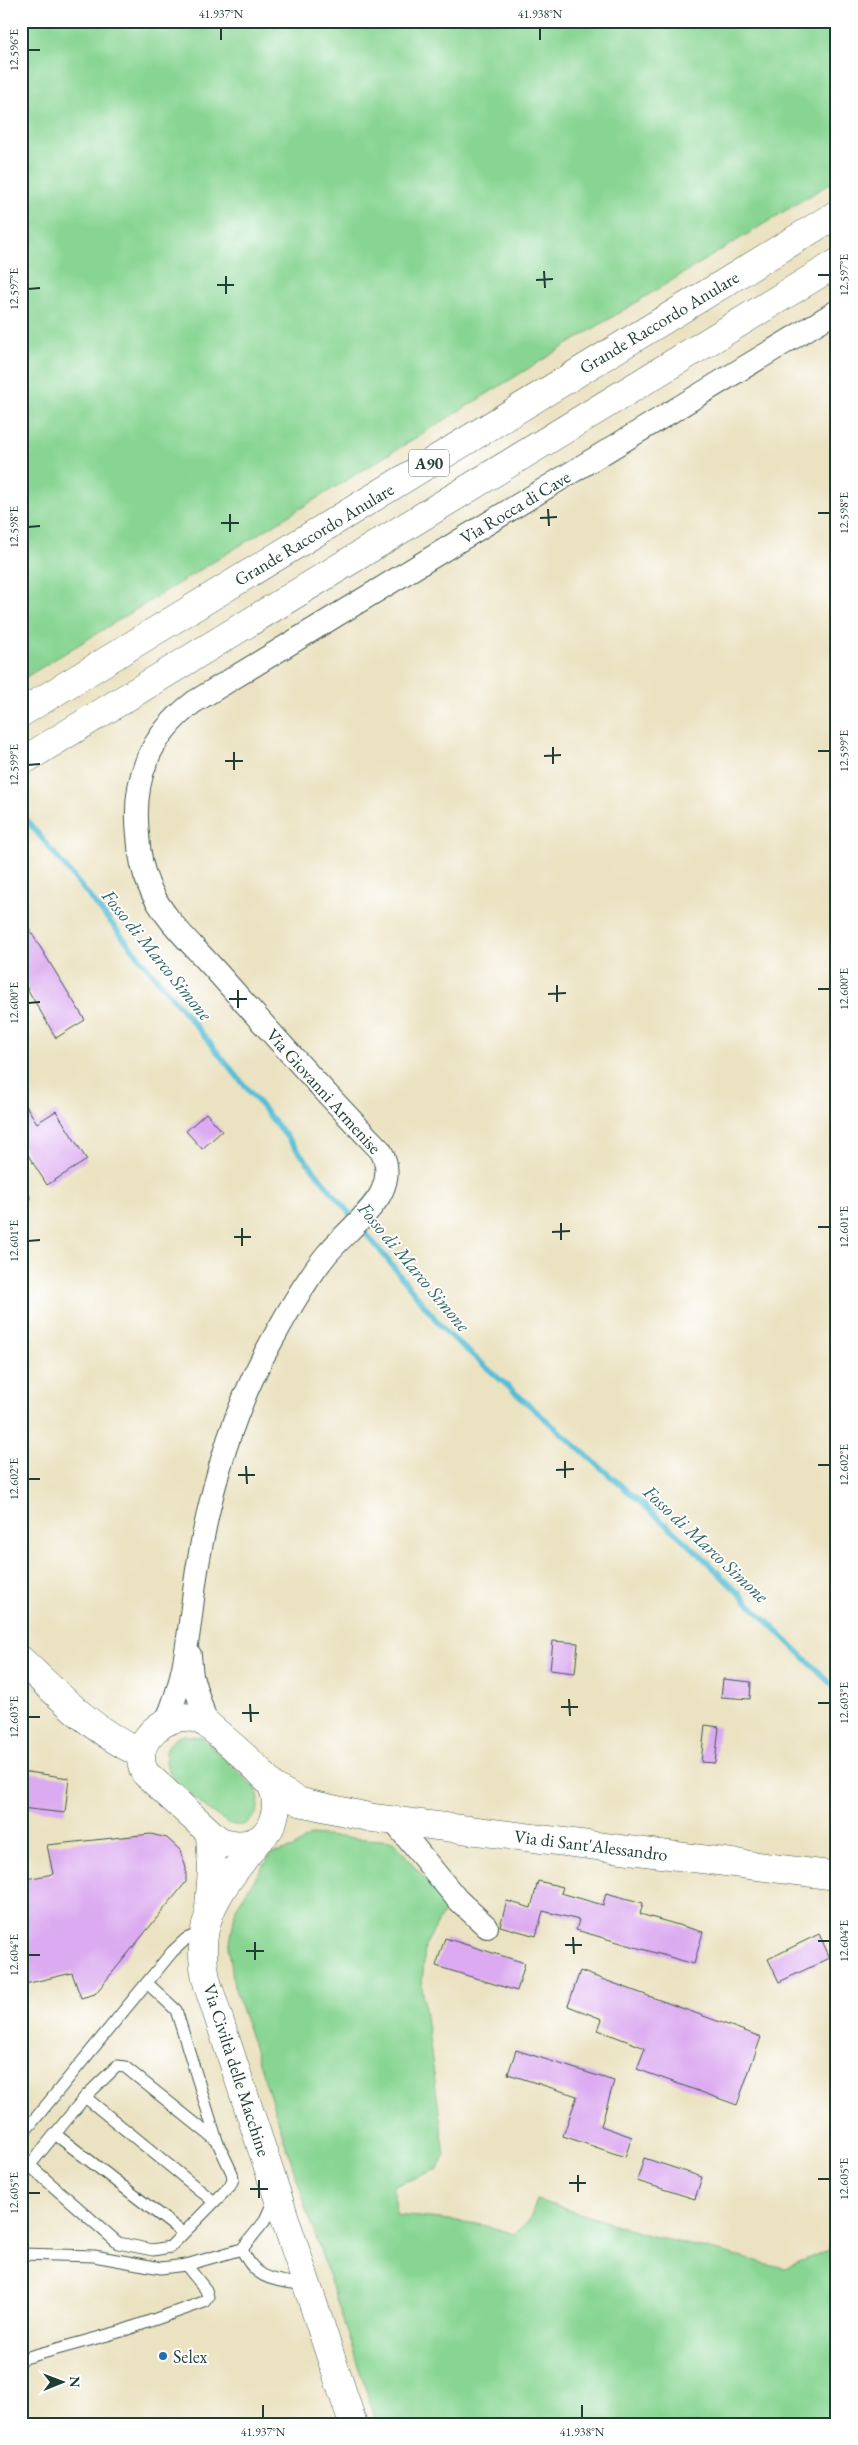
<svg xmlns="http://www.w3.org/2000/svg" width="858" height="2445" viewBox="0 0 858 2445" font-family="'EB Garamond',serif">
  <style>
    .green { fill: #88d593; stroke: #548964 }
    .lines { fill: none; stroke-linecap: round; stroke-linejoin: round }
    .stream { stroke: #57bed5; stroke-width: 5.5 }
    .building { fill: #dbaaf0 }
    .service-casing { stroke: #3e5649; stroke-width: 13 }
    .minor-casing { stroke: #3e5649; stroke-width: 24 }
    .tertiary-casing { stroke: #3e5649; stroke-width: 29 }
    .motorway-casing { stroke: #3e5649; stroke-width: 29 }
    .service { stroke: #fff; stroke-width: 11 }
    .minor { stroke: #fff; stroke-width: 22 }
    .tertiary { stroke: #fff; stroke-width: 28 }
    .motorway { stroke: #fff; stroke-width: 28 }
    .ticks { fill: none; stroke: #1f3d34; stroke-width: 2 }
    .poi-dot { fill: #1f6fb2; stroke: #fff; stroke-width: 2 }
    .labels { text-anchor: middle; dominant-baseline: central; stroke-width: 4; stroke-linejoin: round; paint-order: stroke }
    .shield { fill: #fff; stroke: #627771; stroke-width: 1 }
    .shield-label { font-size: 16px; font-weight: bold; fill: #1f3d34 }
    .street-label { font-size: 18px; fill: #1f3d34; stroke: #fff }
    .poi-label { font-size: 18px; fill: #1f3d34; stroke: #fff; text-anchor: start }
    .water-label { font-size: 19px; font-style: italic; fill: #306464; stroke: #fff }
    .neatline { fill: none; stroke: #1f3d34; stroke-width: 2 }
    .ticks-label { font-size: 12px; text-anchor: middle; fill: #1f3d34 }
  </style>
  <rect width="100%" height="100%" fill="#fff"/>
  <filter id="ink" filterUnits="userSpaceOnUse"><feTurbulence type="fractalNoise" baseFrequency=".02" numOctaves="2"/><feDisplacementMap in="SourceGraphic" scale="10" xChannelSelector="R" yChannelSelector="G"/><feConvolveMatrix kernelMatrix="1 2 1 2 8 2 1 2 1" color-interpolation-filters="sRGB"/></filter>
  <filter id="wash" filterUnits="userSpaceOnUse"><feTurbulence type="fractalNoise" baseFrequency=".0096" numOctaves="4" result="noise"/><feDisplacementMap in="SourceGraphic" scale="20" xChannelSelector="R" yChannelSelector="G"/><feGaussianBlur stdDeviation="1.12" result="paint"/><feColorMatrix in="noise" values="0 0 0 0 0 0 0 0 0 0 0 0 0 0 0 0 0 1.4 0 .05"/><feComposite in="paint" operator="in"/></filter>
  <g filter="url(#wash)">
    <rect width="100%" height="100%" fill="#ebe2c1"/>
    <path class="green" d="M 21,21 L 837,21 L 837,179 L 21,680 Z
      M 184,1735 L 201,1737 L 254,1787 C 260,1794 260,1804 256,1813 C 253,1821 243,1827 234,1825 C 220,1822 175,1783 169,1771 C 161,1755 167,1738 184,1735 Z
      M 311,1835 L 394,1841 L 447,1906 L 425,1946 L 422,1986 L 445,2155 L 438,2169 L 394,2186 L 396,2215 C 437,2219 475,2220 514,2234 L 530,2219 L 537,2200 L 648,2235 L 785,2268 L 828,2250 L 837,2238 L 837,2424 L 377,2424 L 234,1986 L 229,1948 L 236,1908 L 271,1854 L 293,1848 Z"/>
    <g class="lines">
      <path class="stream" d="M 21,813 L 355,1220
        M 361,1227 L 446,1332 L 696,1551 L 837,1690"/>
    </g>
    <g id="blocks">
      <path class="building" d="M 21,916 L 85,1020 L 56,1038 L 21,978 Z
        M 21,1098 L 37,1123 L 56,1111 L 87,1160 L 47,1185 L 21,1144 Z
        M 206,1113 L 222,1131 L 202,1149 L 186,1131 Z
        M 553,1641 L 578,1643 L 575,1673 L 550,1670 Z
        M 723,1679 L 751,1682 L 750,1699 L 721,1697 Z
        M 705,1725 L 719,1727 L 715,1763 L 701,1762 Z
        M 21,1771 L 69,1778 L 65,1813 L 21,1808 Z
        M 151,1834 L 167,1838 L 180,1850 L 186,1868 L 186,1882 L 95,1994 L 81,1998 L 72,1973 L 21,1985 L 21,1880 L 53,1874 L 47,1845 Z
        M 538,1881 L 563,1887 L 561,1893 L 603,1905 L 606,1893 L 643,1903 L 640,1914 L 703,1932 L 694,1964 L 576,1930 L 579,1920 L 543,1911 L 536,1936 L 500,1926 L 507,1901 L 531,1908 Z
        M 819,1934 L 830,1958 L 779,1982 L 768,1959 Z
        M 445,1938 L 525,1963 L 517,1991 L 436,1966 Z
        M 580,1971 L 761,2037 L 737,2105 L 637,2069 L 645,2048 L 598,2030 L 602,2019 L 568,2006 Z
        M 516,2050 L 614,2081 L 601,2126 L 632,2137 L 625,2157 L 563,2136 L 577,2096 L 508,2074 Z
        M 644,2158 L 702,2177 L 695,2199 L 637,2181 Z"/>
    </g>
  </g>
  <g filter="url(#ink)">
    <use href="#blocks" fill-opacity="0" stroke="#3e5649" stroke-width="1"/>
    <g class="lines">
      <g class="service-casing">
        <path id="service" d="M 21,1192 L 24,1198 L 21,1200
          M 85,2097 L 213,2201
          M 55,2134 L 183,2233
          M 21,2136 L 172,1952 L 186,1939 L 203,1932
          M 29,2165 L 118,2243 L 153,2250 L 170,2247 L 230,2186 L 233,2179 L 232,2173 L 217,2141 L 176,2010 L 147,1983
          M 21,2176 L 85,2097 L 117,2066 L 125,2067 L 217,2141
          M 242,2249 C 255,2281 275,2280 305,2285
          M 21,2254 L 94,2256 L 161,2268 L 186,2265 L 242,2249 L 264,2222 L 274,2200
          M 21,2359 L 122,2331 L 204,2302 L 208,2297 L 206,2290 L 186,2265
          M 21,2409 L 26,2424"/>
      </g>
      <g class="minor-casing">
        <path id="minor" d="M 190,1655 L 192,1677 L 207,1724
          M 166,1721 C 188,1674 189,1620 197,1570 C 209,1496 228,1424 263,1357 C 282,1322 302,1285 327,1254 C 342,1236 373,1211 382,1191 C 388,1178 388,1164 381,1151 C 325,1093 271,1033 217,972 C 194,946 163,919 149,886 C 142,870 139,853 138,835 C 132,779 149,736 194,702 L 837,311
          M 393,1821 L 457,1899 L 487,1927"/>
      </g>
      <g class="tertiary-casing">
        <path id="tertiary" d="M 21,1660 C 59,1696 92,1730 139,1753
          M 181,1717 L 196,1718 L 207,1724 C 224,1739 260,1768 271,1785 C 281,1801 275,1827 261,1838 C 248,1847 230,1846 217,1839 L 145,1773 C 131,1747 155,1722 181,1717 Z
          M 272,1786 L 300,1802 L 373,1818 L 837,1876
          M 259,1839 C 221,1889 190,1920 208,1986 L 353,2424
          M 209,1908 L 212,1869 L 210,1835"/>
      </g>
      <g class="motorway-casing">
        <path id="motorway" d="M 21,713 L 837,214
          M 21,762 L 837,263"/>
      </g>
      <use href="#service" class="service"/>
      <use href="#minor" class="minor"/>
      <use href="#tertiary" class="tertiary"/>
      <use href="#motorway" class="motorway"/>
    </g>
  </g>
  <path class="ticks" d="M 221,28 L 221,40M 540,28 L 540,40M 28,50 L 40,50M 544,271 L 545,288M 818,275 L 830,275M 226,276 L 226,294M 536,280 L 553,279M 217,285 L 234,285M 28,289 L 40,288M 548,509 L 549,526M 818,513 L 830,513M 230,514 L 230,532M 540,518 L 557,517M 221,523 L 239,523M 28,527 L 40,526M 553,747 L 553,764M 818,751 L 830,751M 234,752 L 234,770M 544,756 L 561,755M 225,761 L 243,761M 28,765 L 40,764M 557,985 L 557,1002M 818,989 L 830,989M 238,990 L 238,1008M 548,994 L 566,993M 229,999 L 247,999M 28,1003 L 40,1002M 561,1223 L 561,1240M 818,1227 L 830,1227M 242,1228 L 242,1246M 552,1232 L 570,1231M 234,1237 L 251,1237M 28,1241 L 40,1240M 565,1461 L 565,1478M 818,1465 L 830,1465M 246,1466 L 247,1484M 556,1470 L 574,1469M 238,1475 L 255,1475M 28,1479 L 40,1479M 569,1699 L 570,1716M 818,1703 L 830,1703M 250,1704 L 251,1722M 561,1707 L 578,1707M 242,1713 L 259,1713M 28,1717 L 40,1717M 573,1937 L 574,1954M 818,1941 L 830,1941M 255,1942 L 255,1960M 565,1945 L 582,1945M 246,1951 L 264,1951M 28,1955 L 40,1955M 578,2175 L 578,2192M 818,2179 L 830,2179M 259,2180 L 259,2198M 569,2183 L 586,2183M 250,2189 L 268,2189M 28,2193 L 40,2193M 263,2405 L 263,2418M 582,2405 L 582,2418"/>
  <circle class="poi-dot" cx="163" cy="2356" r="5"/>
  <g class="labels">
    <rect class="shield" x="409" y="449.5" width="40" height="27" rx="4"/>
    <g class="shield-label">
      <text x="429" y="463">A90</text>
    </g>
    <g class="street-label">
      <text transform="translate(659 322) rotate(-31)">Grande Raccordo Anulare</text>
      <text transform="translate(515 507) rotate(-31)">Via Rocca di Cave</text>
      <text transform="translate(314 534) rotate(-31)">Grande Raccordo Anulare</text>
      <text transform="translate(324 1091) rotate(48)">Via Giovanni Armenise</text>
      <text transform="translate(591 1845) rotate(7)">Via di Sant'Alessandro</text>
      <text transform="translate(237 2070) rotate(72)">Via Civiltà delle Macchine</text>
    </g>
    <g class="poi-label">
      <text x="173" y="2356">Selex</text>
    </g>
    <g class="water-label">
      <text transform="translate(157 955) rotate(51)">Fosso di Marco Simone</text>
      <text transform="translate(414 1267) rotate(50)">Fosso di Marco Simone</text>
      <text transform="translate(706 1544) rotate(43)">Fosso di Marco Simone</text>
    </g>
  </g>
  <rect width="858" height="2445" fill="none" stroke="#fff" stroke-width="55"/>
  <g transform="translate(62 2382) rotate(89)" stroke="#ffffff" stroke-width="4" paint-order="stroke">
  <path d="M0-4L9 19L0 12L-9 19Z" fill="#1f3d34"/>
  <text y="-8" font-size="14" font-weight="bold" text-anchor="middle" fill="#1f3d34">N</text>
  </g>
  <rect x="28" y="28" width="802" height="2390" class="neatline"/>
  <g class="ticks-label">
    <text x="221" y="18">41.937°N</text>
    <text x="540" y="18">41.938°N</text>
    <text transform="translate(14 50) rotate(-90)" y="4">12.596°E</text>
    <text transform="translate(844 275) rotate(-90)" y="4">12.597°E</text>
    <text transform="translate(14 289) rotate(-90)" y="4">12.597°E</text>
    <text transform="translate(844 513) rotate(-90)" y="4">12.598°E</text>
    <text transform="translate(14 527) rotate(-90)" y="4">12.598°E</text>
    <text transform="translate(844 751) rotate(-90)" y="4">12.599°E</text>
    <text transform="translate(14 765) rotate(-90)" y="4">12.599°E</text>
    <text transform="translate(844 989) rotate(-90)" y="4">12.600°E</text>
    <text transform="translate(14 1003) rotate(-90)" y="4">12.600°E</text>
    <text transform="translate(844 1227) rotate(-90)" y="4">12.601°E</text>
    <text transform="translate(14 1241) rotate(-90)" y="4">12.601°E</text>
    <text transform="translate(844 1465) rotate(-90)" y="4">12.602°E</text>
    <text transform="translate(14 1479) rotate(-90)" y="4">12.602°E</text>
    <text transform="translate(844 1703) rotate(-90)" y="4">12.603°E</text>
    <text transform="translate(14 1717) rotate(-90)" y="4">12.603°E</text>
    <text transform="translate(844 1941) rotate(-90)" y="4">12.604°E</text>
    <text transform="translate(14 1955) rotate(-90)" y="4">12.604°E</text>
    <text transform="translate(844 2179) rotate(-90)" y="4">12.605°E</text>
    <text transform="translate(14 2193) rotate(-90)" y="4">12.605°E</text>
    <text x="263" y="2436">41.937°N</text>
    <text x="582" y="2436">41.938°N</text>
  </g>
</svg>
